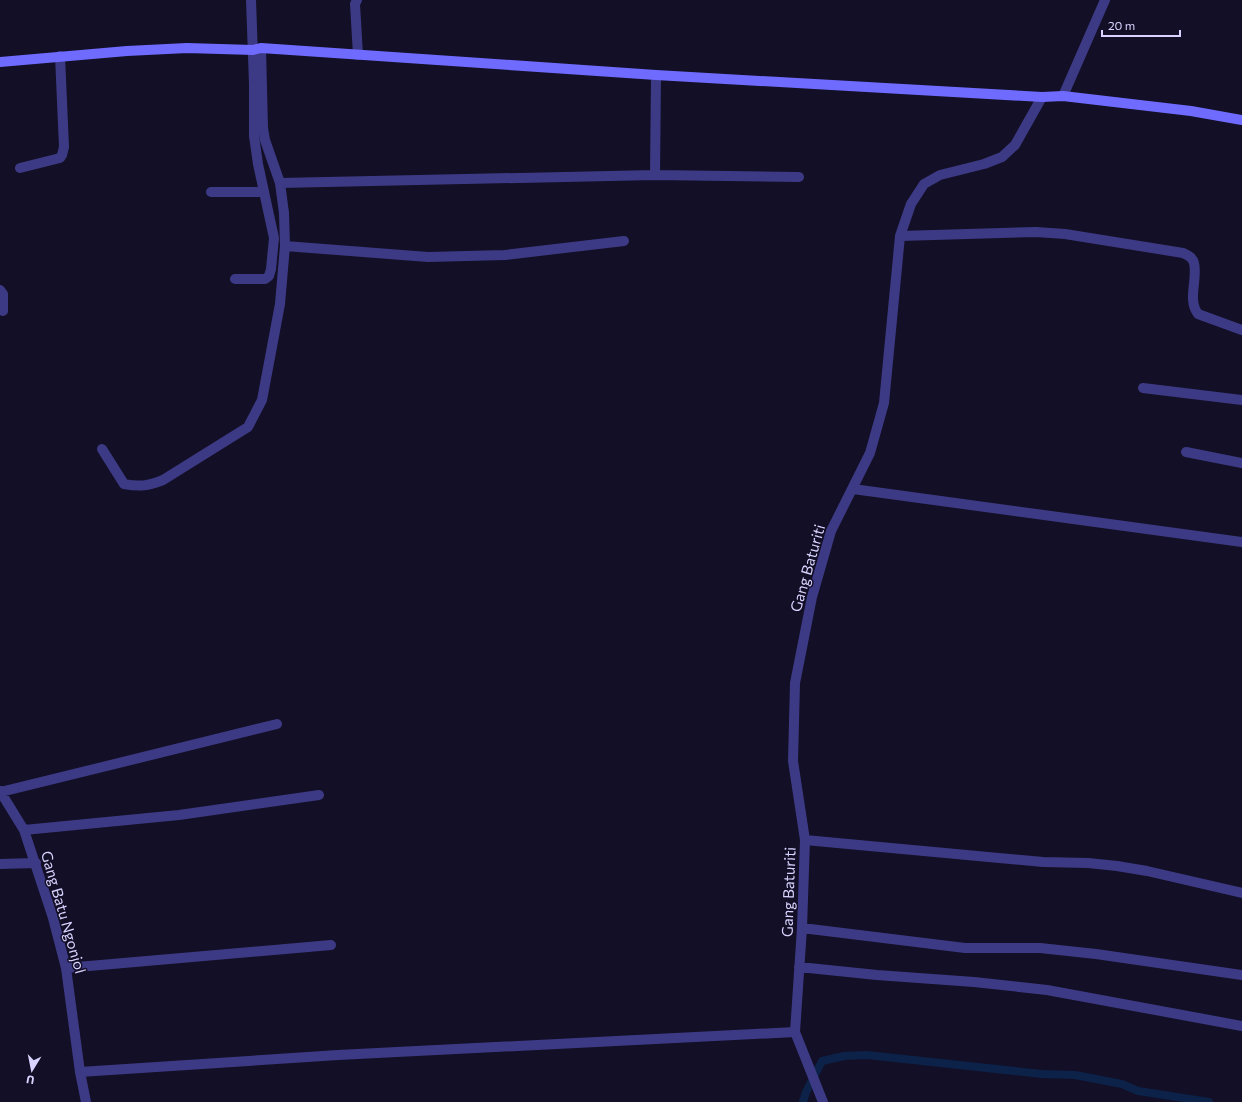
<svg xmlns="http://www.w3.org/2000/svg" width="1242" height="1102" viewBox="0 0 1242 1102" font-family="Commissioner,sans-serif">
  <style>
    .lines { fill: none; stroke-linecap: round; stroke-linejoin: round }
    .stream { stroke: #0c2248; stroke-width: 8 }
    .street { stroke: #3d3a85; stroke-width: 10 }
    .secondary { stroke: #6f6bff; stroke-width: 10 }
    .labels { text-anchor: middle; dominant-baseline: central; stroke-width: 3; stroke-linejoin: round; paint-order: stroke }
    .street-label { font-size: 15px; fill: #d9d4ff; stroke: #130f26 }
  </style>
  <rect width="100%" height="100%" fill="#130f26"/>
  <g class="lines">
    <path class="stream" d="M 803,1102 L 806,1092 L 822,1061 L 844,1056 L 867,1055 L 1042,1074 L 1075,1075 L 1122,1084 L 1138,1091 L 1209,1102"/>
    <path class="street" d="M 357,0 L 355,4 L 358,55
      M 1063,96 L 1105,0
      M 20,168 L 60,158 L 62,155 L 64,147 L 60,56
      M 655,175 L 656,75
      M 280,183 L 655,175 L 799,177
      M 211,192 L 264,192
      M 900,236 L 1036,232 L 1065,234 L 1183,253 C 1188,255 1193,258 1194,263 C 1198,279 1187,300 1198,314 L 1242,330
      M 285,246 L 428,257 L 505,255 L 624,241
      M 235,279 L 265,279 L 269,276 L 271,269 L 274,238 L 258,164 L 254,136 L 254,84 L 251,0
      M 0,290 L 3,294 L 3,311
      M 1143,388 L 1242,400
      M 102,449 L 124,484 C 140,487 148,486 163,480 L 248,427 L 262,400 L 280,304 L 285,246 L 284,213 L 280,183 L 265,140 L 263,128 L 261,48
      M 1186,452 L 1242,463
      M 853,489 L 1242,542
      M 0,791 L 24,830 L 53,918 L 66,968 L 80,1072 L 86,1102
      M 1,792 L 277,724
      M 24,830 L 179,815 L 319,795
      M 805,840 L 1043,862 L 1088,863 L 1117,866 L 1147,871 L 1242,893
      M 0,864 L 36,863
      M 802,928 L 965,948 L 1040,948 L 1096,954 L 1242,975
      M 799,967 L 877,975 L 974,982 L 1047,990 L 1242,1026
      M 66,968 L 331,945
      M 80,1072 L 338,1055 L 795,1032
      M 823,1102 L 795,1032 L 802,928 L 805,840 L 793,761 L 795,683 L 812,597 L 831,531 L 870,453 L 884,403 L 900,236 L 911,204 L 924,184 L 940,175 L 984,164 L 1002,157 L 1015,145 L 1042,97"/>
    <path class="secondary" d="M 0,62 L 127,51 L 187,48 L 253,50 L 261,48 L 656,75 L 1042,97 L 1063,96 L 1191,111 L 1242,120"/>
  </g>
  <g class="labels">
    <g class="street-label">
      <text transform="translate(807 568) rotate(-74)">Gang Baturiti</text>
      <text transform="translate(788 892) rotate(-88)">Gang Baturiti</text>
      <text transform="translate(64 912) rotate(74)">Gang Batu Ngonjol</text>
    </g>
  </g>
  <g transform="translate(32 1070) rotate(190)" stroke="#130f26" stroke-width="3" paint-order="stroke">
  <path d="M0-3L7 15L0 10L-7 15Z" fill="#d9d4ff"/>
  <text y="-6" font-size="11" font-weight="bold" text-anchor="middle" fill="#d9d4ff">U</text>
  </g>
  <path d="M1102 30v6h78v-6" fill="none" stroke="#d9d4ff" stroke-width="2"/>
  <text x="1108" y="30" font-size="12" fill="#d9d4ff" stroke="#130f26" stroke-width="3" paint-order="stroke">20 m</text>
</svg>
